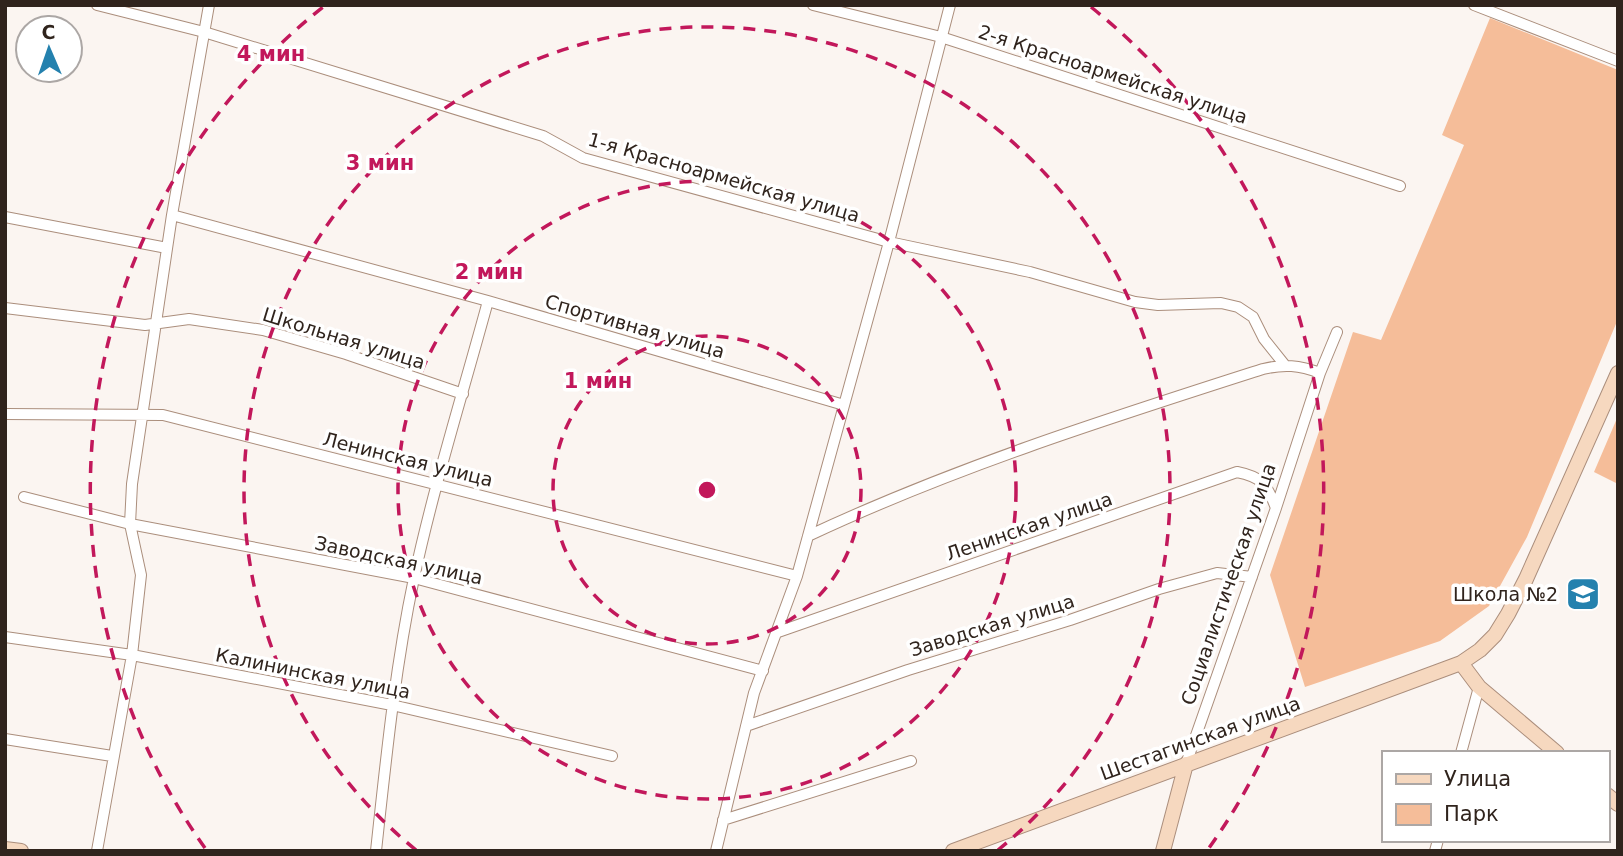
<svg xmlns="http://www.w3.org/2000/svg" width="1623" height="856" viewBox="0 0 1623 856" font-family="'DejaVu Sans',sans-serif">
  <style>
    .green { fill: #f5bd99 }
    .lines { fill: none; stroke-linecap: round; stroke-linejoin: round }
    .street-casing { stroke: #ab8e7c; stroke-width: 12 }
    .secondary-casing { stroke: #ab8e7c; stroke-width: 16 }
    .street { stroke: #fff; stroke-width: 10 }
    .secondary { stroke: #f6d8bf; stroke-width: 14 }
    .ring { fill: none; stroke: #c2185b; stroke-width: 3.5; stroke-dasharray: 12 9 }
    .labels { text-anchor: middle; dominant-baseline: central; stroke-width: 7; stroke-linejoin: round; paint-order: stroke }
    .street-label { font-size: 19px; fill: #30241d; stroke: #fff }
    .poi-label { font-size: 19px; fill: #30241d; stroke: #fff; text-anchor: end }
    .centre { fill: #c2185b; stroke: #fff; stroke-width: 3.5 }
    .ring-label { font-size: 21px; text-anchor: middle; font-weight: bold; fill: #c2185b; stroke: #fff; stroke-width: 7; stroke-linejoin: round; paint-order: stroke }
  </style>
  <rect width="100%" height="100%" fill="#fbf5f1"/>
  <path class="green" d="M 1490,18 L 1618,70 L 1618,319 L 1527,537 L 1489,606 L 1440,641 L 1305,687 L 1270,575 L 1353,332 L 1381,340 L 1464,145 L 1442,135 Z
    M 1618,416 L 1618,484 L 1594,472 Z"/>
  <g class="lines">
    <g class="street-casing">
      <path id="street" d="M 97,5 L 204,32 L 543,136 L 583,158 L 889,242 L 1030,272 L 1135,302 L 1158,305 L 1221,303 L 1238,307 L 1253,317 L 1264,339 L 1284,364
        M 813,5 L 941,37 L 1400,186
        M 1474,5 L 1618,61
        M 172,215 L 488,301 L 844,405
        M 5,217 L 167,248
        M 5,308 L 145,325 L 189,319 L 263,330 L 346,354 L 463,394
        M 5,414 L 163,415 L 797,576
        M 24,497 L 130,524 L 414,578 L 763,671
        M 808,536 C 955,467 1110,418 1263,369 C 1284,364 1299,365 1320,373
        M 778,632 L 1237,472 C 1262,477 1267,484 1276,508
        M 5,637 L 132,655 L 392,705 L 612,756
        M 746,726 L 908,670 L 1070,620 L 1159,589 L 1217,573 L 1252,577
        M 5,739 L 112,756
        M 1461,753 L 1479,687
        M 1186,764 L 1276,508 L 1320,373 L 1337,332
        M 723,820 L 911,761
        M 97,851 L 132,655 L 141,575 L 130,524 L 132,484 L 172,215 L 209,5
        M 376,851 C 386,759 395,668 414,578 C 434,485 463,393 488,301
        M 716,851 L 754,693 L 797,576 L 889,242 L 950,5
        M 1435,851 L 1438,840"/>
    </g>
    <g class="secondary-casing">
      <path id="secondary" d="M 1461,663 L 1479,687 L 1557,753
        M 1607,795 L 1618,804
        M 5,849 L 21,851
        M 953,851 L 1461,663 L 1480,650 L 1495,635 L 1508,614 L 1526,579 L 1618,373
        M 1163,851 L 1186,764"/>
    </g>
    <use href="#street" class="street"/>
    <use href="#secondary" class="secondary"/>
  </g>
  <g class="ring">
    <circle cx="707" cy="490" r="154"/>
    <circle cx="707" cy="490" r="309"/>
    <path d="M416 850A463 463 0 1 1 998 850"/>
    <path d="M205 848A617 617 0 0 1 323 7M1091 7A617 617 0 0 1 1209 848"/>
  </g>
  <defs>
    <g id="school-square" transform="scale(1.75)"><rect x="-9" y="-9" width="18" height="18" rx="4" fill="#2481ae" stroke="#fff"/><path d="M0-5L7-2L0 1L-7-2ZM-4 1L0 2.5L4 1V4Q0 6-4 4Z" fill="#fff"/></g>
  </defs>
  <g fill-rule="evenodd">
    <use href="#school-square" x="1583" y="594"/>
  </g>
  <g class="labels">
    <g class="street-label">
      <text transform="translate(1113 74) rotate(18)">2-я Красноармейская улица</text>
      <text transform="translate(724 177) rotate(16)">1-я Красноармейская улица</text>
      <text transform="translate(635 326) rotate(16)">Спортивная улица</text>
      <text transform="translate(344 338) rotate(17)">Школьная улица</text>
      <text transform="translate(408 459) rotate(14)">Ленинская улица</text>
      <text transform="translate(1029 526) rotate(-19)">Ленинская улица</text>
      <text transform="translate(399 560) rotate(12)">Заводская улица</text>
      <text transform="translate(1228 584) rotate(-71)">Социалистическая улица</text>
      <text transform="translate(992 625) rotate(-17)">Заводская улица</text>
      <text transform="translate(313 673) rotate(11)">Калининская улица</text>
      <text transform="translate(1200 738) rotate(-20)">Шестагинская улица</text>
    </g>
    <g class="poi-label">
      <text x="1558" y="594">Школа №2</text>
    </g>
  </g>
  <circle cx="707" cy="490" r="10" class="centre"/>
  <g class="ring-label">
    <text x="271" y="61">4 мин</text>
    <text x="380" y="170">3 мин</text>
    <text x="489" y="279">2 мин</text>
    <text x="598" y="388">1 мин</text>
  </g>
  <rect width="1623" height="856" fill="none" stroke="#30241d" stroke-width="14"/>
  <rect x="1382" y="751" width="228" height="91" fill="#ffffff" stroke="#aca7a5" stroke-width="2"/>
  <rect x="1396" y="774" width="35" height="10" fill="#f6d8bf" stroke="#aca7a5" stroke-width="2"/>
  <text x="1444" y="786" font-size="21" fill="#30241d">Улица</text>
  <rect x="1396" y="804" width="35" height="21" fill="#f5bd99" stroke="#aca7a5" stroke-width="2"/>
  <text x="1444" y="821" font-size="21" fill="#30241d">Парк</text>
  <g transform="translate(49 49) rotate(358)"><circle r="33" fill="#ffffff" stroke="#aca7a5" stroke-width="2"/>
  <path d="M0-5L12 26L0 18L-12 26Z" fill="#2481ae"/>
  <text y="-10" font-size="19" font-weight="bold" text-anchor="middle" fill="#30241d">С</text>
  </g>
</svg>
